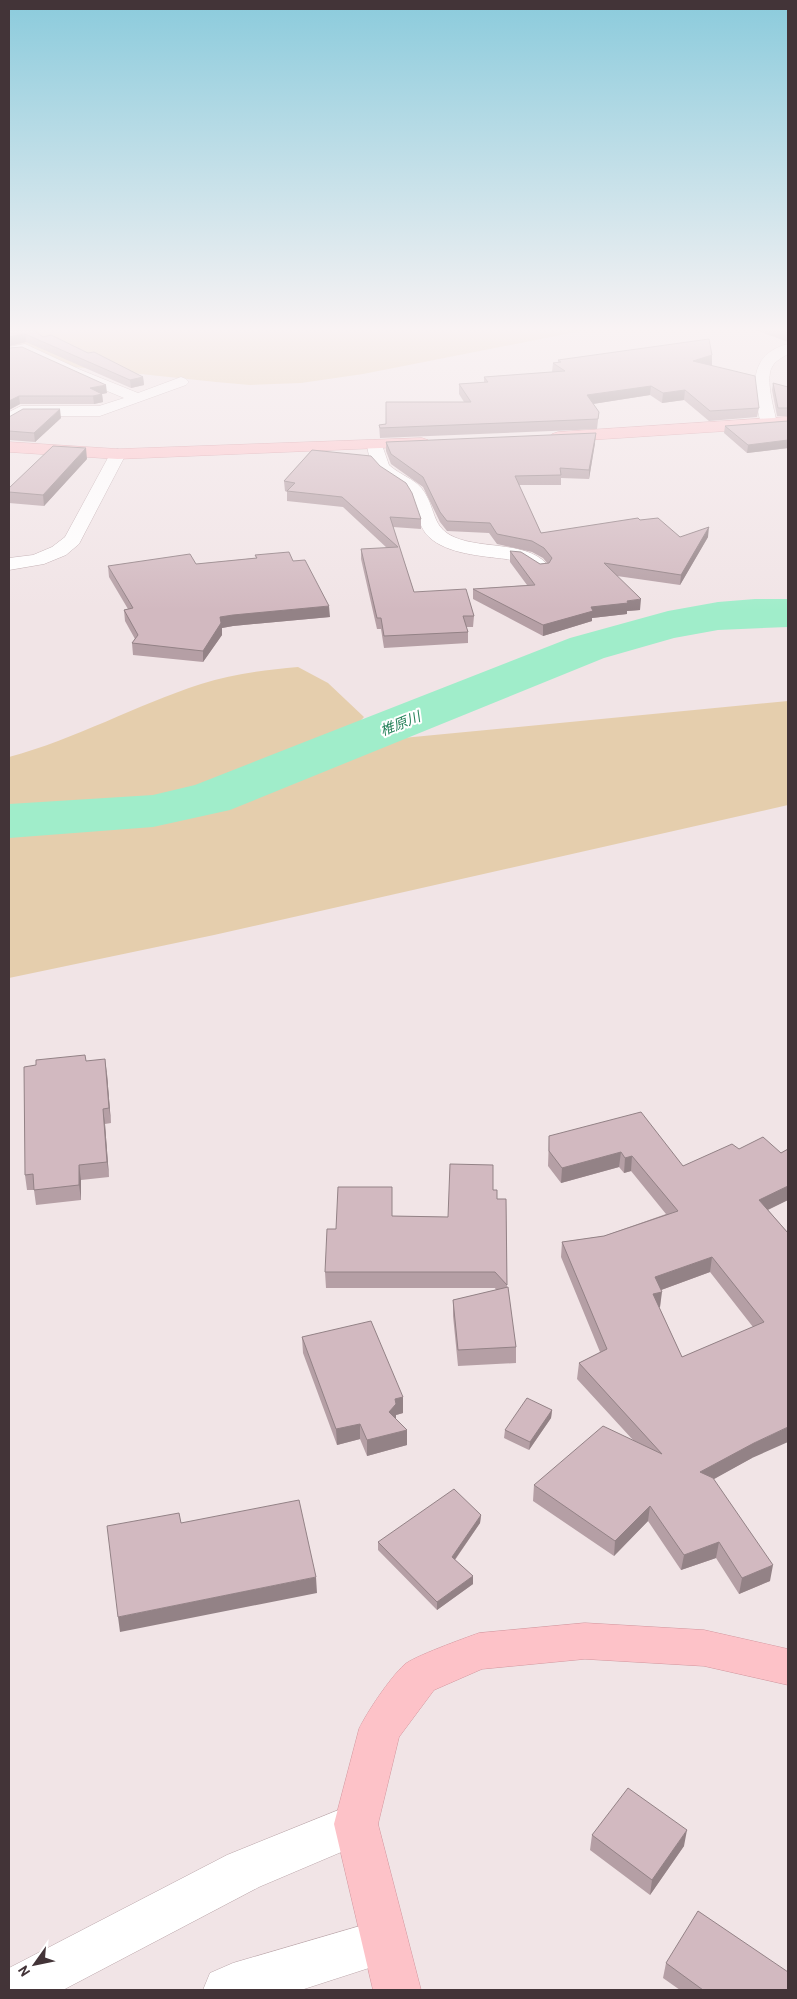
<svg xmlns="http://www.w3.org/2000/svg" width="797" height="1999" viewBox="0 0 797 1999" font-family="Barlow,'Noto Sans JP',sans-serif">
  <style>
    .green { fill: #e5cead }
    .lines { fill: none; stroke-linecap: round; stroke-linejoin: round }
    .river { fill: #a0edca; fill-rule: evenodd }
    .street-casing { stroke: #bca7ab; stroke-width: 1 }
    .secondary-casing { stroke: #d3969e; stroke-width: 1 }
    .street { fill: #fff; fill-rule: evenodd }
    .secondary { fill: #fdc2c8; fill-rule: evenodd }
    .wall { fill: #b59fa5; fill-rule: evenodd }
    .shaded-wall { fill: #938286 }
    .building { fill: #d2b9c0; stroke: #938286; fill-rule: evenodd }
    .labels { text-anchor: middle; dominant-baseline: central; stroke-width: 4; stroke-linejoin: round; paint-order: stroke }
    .far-water-label { font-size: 14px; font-style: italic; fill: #29845c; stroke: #fff }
  </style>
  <rect width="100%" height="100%" fill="#f1e4e6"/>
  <path class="green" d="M 9,330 L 586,330 L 363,374 L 301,383 L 250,385 L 216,382 L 9,360 Z
    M 298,667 L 328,683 L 364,717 L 340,744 L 788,701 L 788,805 L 214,935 L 9,978 L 9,757 C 76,739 136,705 201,684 C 233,674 265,670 298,667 Z"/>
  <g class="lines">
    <path class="river" d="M 755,599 L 788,599 L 788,627 L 718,630 L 674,638 L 604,658 L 230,810 L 153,827 L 9,838 L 9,804 L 153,795 L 195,785 L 570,638 L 668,611 L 718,602 Z"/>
    <g class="street-casing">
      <path id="street" d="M 25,344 L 81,370 L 138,393 L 181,377 L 186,379 L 189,382 L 186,385 L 100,416 L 24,416 L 9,424 L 9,412 L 21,406 L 99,406 L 124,398 L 71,376 L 23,353 L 9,355 L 9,347 Z
        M 788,344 L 788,354 C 783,357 775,361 772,367 C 765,379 774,409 777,423 L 775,426 L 763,426 C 759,420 758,411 757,403 C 752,375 756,352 788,344 Z
        M 375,440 L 381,442 L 389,465 C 401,476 417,479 425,493 C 436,511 432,527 454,537 C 483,550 531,540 550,568 L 548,572 C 534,575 532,565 521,561 C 516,560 510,560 506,559 C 482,556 447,554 429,537 C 416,525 418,504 407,492 C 386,472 372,481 367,445 L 369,442 Z
        M 118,449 L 124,451 L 126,454 L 79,544 L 66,555 L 44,564 L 9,570 L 9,558 L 33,555 L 52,547 L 65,537 L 110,454 L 112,451 Z
        M 356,1803 L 372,1809 L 378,1824 L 372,1839 L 259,1887 L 63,1990 L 9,1990 L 9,1968 L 227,1855 Z
        M 384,1919 L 400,1926 L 407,1942 L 400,1958 L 301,1990 L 203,1990 L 210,1973 L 233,1963 Z"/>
    </g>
    <g class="secondary-casing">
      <path id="secondary" d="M 788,417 L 788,427 L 558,442 L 552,440 L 550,437 L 552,434 L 558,432 Z
        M 422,438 L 428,440 L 430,443 L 428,446 L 118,459 L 9,452 L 9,442 L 118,449 Z
        M 585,1623 L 704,1630 L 788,1649 L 788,1685 L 704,1666 L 585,1659 L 482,1669 L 434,1690 L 399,1737 L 378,1824 L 421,1990 L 373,1990 L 334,1824 L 359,1729 C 367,1712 390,1678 404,1665 C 412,1657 465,1638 479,1633 Z"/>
    </g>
    <use href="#street" class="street"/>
    <use href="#secondary" class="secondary"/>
  </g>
  <path class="wall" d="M 755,330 L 788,330 L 788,342 Z
    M 9,331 L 43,337 L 88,353 L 143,377 L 144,385 L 131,388 L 26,342 L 9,346 Z
    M 9,348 L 107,393 L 102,394 L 103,402 L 94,404 L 20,404 L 9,410 Z
    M 712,355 L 712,365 L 710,365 L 759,408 L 757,417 L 709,421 L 684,400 L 662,403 L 650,395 L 593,404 L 599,412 L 597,429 L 576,430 L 380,438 L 379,425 L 386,424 L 464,402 L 459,394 L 459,384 L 484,383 L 484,377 L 552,372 L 553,363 L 558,362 L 558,360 Z
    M 773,383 L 788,387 L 788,416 L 777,416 L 772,390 Z
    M 9,417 L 61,418 L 35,442 L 9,440 Z
    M 788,421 L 788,448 L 747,453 L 724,433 L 725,426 Z
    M 386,442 L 595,443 L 589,479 L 561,478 L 561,485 L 519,485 L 541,533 L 640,520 L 680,537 L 708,537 L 680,585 L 617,576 L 640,610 L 627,611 L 627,614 L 592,618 L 592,621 L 543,636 L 473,599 L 473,589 L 527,585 L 510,562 L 510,551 L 540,564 L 547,563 L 543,558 L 532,552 L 497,544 L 489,533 L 447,531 L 440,522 L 423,487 L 391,464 L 386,451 Z
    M 312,450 L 421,519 L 421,529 L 393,527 L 414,592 L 474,616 L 473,627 L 466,627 L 468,632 L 468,643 L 384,648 L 381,629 L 377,629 L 361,559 L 361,549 L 387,548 L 343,507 L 287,501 L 287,492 L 285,491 L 284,481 Z
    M 87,459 L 44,506 L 9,503 L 9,488 Z
    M 255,555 L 293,561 L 330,617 L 233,626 L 222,628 L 222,635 L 203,662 L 133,655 L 132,643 L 135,639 L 125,621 L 124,610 L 128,609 L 109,577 L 108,566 L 196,564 L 256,558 Z
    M 86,1061 L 107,1074 L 111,1123 L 105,1124 L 109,1177 L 81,1180 L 81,1200 L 36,1205 L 34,1190 L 27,1190 L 25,1175 Z
    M 549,1136 L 683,1166 L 739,1149 L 781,1153 L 788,1149 L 788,1200 L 768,1210 L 788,1233 L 752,1458 L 713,1479 L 770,1581 L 739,1594 L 716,1558 L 681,1570 L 648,1521 L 614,1556 L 533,1501 L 534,1485 L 633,1440 L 577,1379 L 579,1363 L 600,1352 L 561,1257 L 562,1242 L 604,1236 L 666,1214 L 631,1171 L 624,1173 L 619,1167 L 561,1183 L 548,1166 ZM 710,1272 L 753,1327 L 682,1357 L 659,1307 L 660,1307 L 661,1290 Z
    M 493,1190 L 497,1199 L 506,1199 L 507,1287 L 516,1347 L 516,1363 L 458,1366 L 453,1316 L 453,1300 L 496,1290 L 495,1288 L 326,1288 L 325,1272 L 336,1229 L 392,1216 L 448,1217 Z
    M 302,1337 L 403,1397 L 403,1413 L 396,1415 L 396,1419 L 407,1430 L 407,1445 L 367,1456 L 360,1439 L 337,1445 L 303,1353 Z
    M 552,1410 L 551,1418 L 529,1450 L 504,1438 L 505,1430 Z
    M 481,1515 L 480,1523 L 455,1560 L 473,1576 L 473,1584 L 437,1610 L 378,1550 L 378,1542 Z
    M 592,1835 L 684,1846 L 650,1895 L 590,1850 Z
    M 666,1963 L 788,1990 L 680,1990 L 663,1978 Z"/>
  <path class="shaded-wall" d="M 25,334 L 26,342 L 9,346 L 9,337 Z
    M 712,355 L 712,365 L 692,370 L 693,361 Z
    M 143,377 L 144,385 L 131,388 L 130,380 Z
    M 106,385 L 107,393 L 102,394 L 103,402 L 94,404 L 93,396 L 90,388 Z
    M 651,386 L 650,395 L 586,405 L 587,395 Z
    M 685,390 L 684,400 L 662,403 L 663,393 Z
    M 19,396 L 20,404 L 9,410 L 9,401 Z
    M 60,409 L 61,418 L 35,442 L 34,433 Z
    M 596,433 L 595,443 L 589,479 L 589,470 Z
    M 788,440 L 788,448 L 747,453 L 748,445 Z
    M 86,448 L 87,459 L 44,506 L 43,495 Z
    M 709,527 L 708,537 L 680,585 L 681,575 Z
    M 641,599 L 640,610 L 627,611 L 627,614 L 592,618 L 592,621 L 543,636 L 543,625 L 591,607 Z
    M 329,606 L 330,617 L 233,626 L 222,628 L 222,635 L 203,662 L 203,651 L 220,617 L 233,615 Z
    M 105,1059 L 107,1074 L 111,1123 L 109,1108 Z
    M 103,1109 L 105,1124 L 109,1177 L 107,1162 Z
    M 621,1152 L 619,1167 L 561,1183 L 562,1168 Z
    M 632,1156 L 631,1171 L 624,1173 L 625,1158 Z
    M 79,1165 L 81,1180 L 81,1200 L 79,1185 Z
    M 788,1186 L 788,1200 L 757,1215 L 759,1200 Z
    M 712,1257 L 710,1272 L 653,1293 L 655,1277 Z
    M 662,1292 L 660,1307 L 651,1309 L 653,1294 Z
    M 403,1397 L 403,1413 L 396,1415 L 396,1419 L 389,1412 L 395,1399 Z
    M 552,1410 L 551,1418 L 529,1450 L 530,1442 Z
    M 360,1424 L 360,1439 L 337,1445 L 336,1429 Z
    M 788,1427 L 788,1442 L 752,1458 L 698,1488 L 700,1472 L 754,1443 Z
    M 407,1430 L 407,1445 L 367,1456 L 367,1440 Z
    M 650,1506 L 648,1521 L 614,1556 L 615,1541 Z
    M 481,1515 L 480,1523 L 451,1565 L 452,1557 Z
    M 719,1542 L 716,1558 L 681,1570 L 684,1555 Z
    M 773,1565 L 770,1581 L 739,1594 L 742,1578 Z
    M 473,1576 L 473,1584 L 437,1610 L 437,1602 Z
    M 316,1577 L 317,1593 L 120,1632 L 118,1617 Z
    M 687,1830 L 684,1846 L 650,1895 L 652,1880 Z"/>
  <path class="building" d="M 14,330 L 33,330 L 43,337 L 51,335 L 88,353 L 94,352 L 143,377 L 130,380 L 25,334 L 9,337 L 9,331 Z
    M 780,330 L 788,330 L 788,333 Z
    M 709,339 L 712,355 L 693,361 L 755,376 L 759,408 L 710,411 L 685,390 L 663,393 L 651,386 L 587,395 L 599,412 L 598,419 L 576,420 L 380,428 L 379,425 L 386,424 L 386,402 L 471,402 L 459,384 L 488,382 L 484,377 L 565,371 L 553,363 L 561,362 L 558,360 Z
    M 22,347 L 106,385 L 90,388 L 102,394 L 93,396 L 19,396 L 9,401 L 9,348 Z
    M 773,383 L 788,387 L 788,408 L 778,408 Z
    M 23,409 L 60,409 L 34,433 L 9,431 L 9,417 Z
    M 788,421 L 788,440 L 748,445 L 725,426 Z
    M 596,433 L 589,470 L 560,468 L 561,475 L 515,476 L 541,533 L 638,518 L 640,520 L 658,518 L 680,537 L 709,527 L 681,575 L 604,563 L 641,599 L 627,601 L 628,603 L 591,607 L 593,611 L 543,625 L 473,589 L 535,585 L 510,551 L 521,552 L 540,564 L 549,563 L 552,558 L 544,548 L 532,541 L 497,534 L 490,523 L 447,521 L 440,512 L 423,477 L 391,454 L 386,442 Z
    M 53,446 L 86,448 L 43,495 L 9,492 L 9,488 Z
    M 312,450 L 371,456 L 380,466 L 406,483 L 412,493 L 421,519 L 390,517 L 414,592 L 466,589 L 474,616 L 463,616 L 468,632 L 384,636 L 381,618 L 377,618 L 361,549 L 398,547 L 342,497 L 287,491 L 295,483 L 284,481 Z
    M 289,552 L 293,561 L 305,560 L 329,606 L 233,615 L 220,617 L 221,623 L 203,651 L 132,643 L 138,635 L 124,610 L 133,608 L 108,566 L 190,554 L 196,564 L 257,558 L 255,555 Z
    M 85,1055 L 86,1061 L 105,1059 L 109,1108 L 103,1109 L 107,1162 L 79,1165 L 79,1185 L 34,1190 L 33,1174 L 25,1175 L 24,1067 L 36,1065 L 36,1060 Z
    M 641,1112 L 683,1166 L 732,1144 L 739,1149 L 763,1137 L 781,1153 L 788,1149 L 788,1186 L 759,1200 L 788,1233 L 788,1427 L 754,1443 L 700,1472 L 713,1478 L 773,1565 L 742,1578 L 719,1542 L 684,1555 L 650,1506 L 615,1541 L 534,1485 L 603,1426 L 662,1454 L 579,1363 L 607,1349 L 562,1242 L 604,1236 L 678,1211 L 632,1156 L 625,1158 L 621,1152 L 562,1168 L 549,1151 L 549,1136 ZM 712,1257 L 764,1322 L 682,1357 L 653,1294 L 662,1292 L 655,1277 Z
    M 450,1164 L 493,1165 L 493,1190 L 497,1190 L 497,1199 L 506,1199 L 507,1285 L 495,1272 L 325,1272 L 327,1229 L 336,1229 L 338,1187 L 392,1187 L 392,1216 L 448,1217 Z
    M 508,1287 L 516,1347 L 458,1350 L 453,1300 Z
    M 371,1321 L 403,1397 L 395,1399 L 396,1404 L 389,1412 L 407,1430 L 367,1440 L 360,1424 L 336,1429 L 302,1337 Z
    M 527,1398 L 552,1410 L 530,1442 L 505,1430 Z
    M 454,1489 L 481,1515 L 452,1557 L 473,1576 L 437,1602 L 378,1542 Z
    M 299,1500 L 316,1577 L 118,1617 L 107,1526 L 179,1513 L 181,1523 Z
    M 628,1788 L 687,1830 L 652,1880 L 592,1835 Z
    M 698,1911 L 788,1972 L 788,1990 L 703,1990 L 666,1963 Z"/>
  <linearGradient id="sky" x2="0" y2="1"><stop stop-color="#8bcbdc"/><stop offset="0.54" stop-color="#f9f3f4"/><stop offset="1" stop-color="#f9f3f4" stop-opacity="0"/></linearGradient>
  <rect width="797" height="610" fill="url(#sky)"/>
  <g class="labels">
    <g class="far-water-label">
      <text transform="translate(400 723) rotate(-22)">椎原川</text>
    </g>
  </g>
  <rect width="797" height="1999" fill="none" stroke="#433438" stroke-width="20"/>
  <g transform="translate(35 1964) rotate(237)" stroke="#ffffff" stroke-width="4" paint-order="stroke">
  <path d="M0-4L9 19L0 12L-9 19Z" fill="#433438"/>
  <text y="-8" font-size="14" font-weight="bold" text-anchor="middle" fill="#433438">N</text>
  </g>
</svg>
